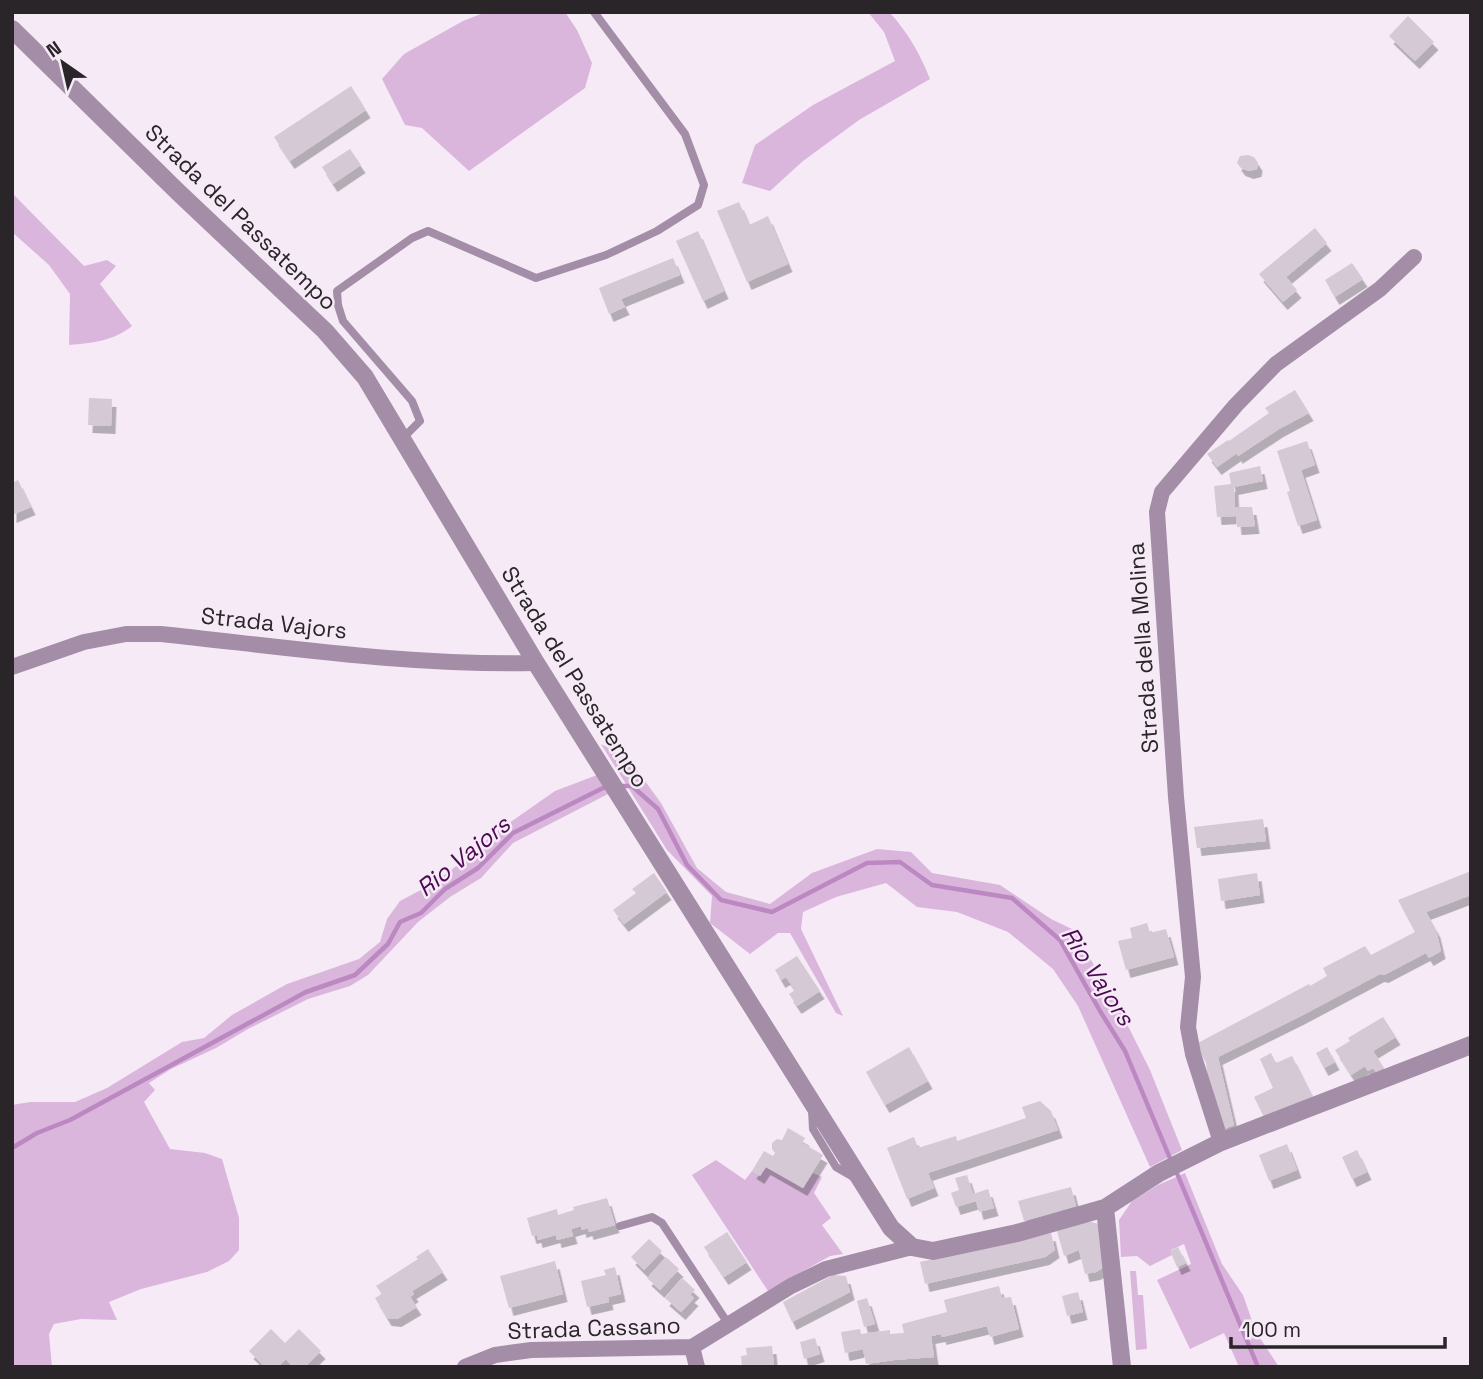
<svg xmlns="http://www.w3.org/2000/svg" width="1483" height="1379" viewBox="0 0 1483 1379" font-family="'Space Grotesk',sans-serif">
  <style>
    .green { fill: #dab6dd }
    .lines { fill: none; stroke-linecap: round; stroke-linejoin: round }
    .stream { stroke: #bc88c1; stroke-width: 4.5 }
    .building { fill: #d4c9d5; filter: url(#shadow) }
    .service { stroke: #a48da6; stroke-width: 8 }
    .minor { stroke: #a48da6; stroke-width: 16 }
    .tertiary { stroke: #a48da6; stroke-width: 18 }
    .labels { text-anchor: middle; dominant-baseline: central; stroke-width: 5; stroke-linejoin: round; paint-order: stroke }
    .street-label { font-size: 23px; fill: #292529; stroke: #f6eaf7 }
    .water-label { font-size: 24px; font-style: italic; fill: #4b0952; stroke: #f6eaf7 }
  </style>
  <defs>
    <filter id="shadow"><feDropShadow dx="4.5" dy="8" stdDeviation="0" flood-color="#0004"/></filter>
  </defs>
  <rect width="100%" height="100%" fill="#f6eaf7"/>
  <path class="green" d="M 486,12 L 565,12 L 577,30 L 592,63 L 585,88 L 469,171 L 422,128 L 405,125 L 382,79 L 404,54 L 463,21 Z
    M 868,12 L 889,12 C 908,32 920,54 930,79 L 859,120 L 803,161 L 770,191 L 742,183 L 755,145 L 813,105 L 895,61 L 884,32 Z
    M 12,193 L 84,266 L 107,260 L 116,266 L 100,284 L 132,326 C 113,341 93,343 69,345 L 70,294 L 49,265 L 12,232 Z
    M 601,744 L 629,759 L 661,803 L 697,868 L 726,892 L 770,904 L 812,873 L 877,849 L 911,852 L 932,873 L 1000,885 L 1051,919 L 1074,930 L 1123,1016 L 1150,1070 L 1182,1150 L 1150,1167 L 1078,1006 L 1053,969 L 1008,932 L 957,912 L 917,907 L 886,883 L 836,897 L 803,912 L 801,929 L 843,1016 L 836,1013 L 790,933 L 778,933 L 750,954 L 710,923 L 712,896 L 667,850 Z
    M 597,775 L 608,794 L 513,843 L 481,878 L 450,897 L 418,922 L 368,975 L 350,986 L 308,999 L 248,1029 L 216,1048 L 171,1069 L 149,1083 L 155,1090 L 144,1102 L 170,1149 L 205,1153 L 222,1159 L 239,1218 L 239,1250 L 229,1261 L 207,1272 L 141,1289 L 109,1302 L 117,1320 L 81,1319 L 54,1324 L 49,1334 L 52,1367 L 12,1367 L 12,1105 L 30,1102 L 75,1102 L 107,1088 L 182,1042 L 204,1038 L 232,1015 L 287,984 L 359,959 L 380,942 L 387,919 L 400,901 L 432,884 L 467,858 L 496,832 L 555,791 Z
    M 716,1160 L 745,1180 L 752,1171 L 760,1175 L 766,1167 L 803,1188 L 813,1173 L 822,1177 L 814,1193 L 831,1218 L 822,1225 L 843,1254 L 830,1256 L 768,1291 L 692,1175 Z
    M 1185,1173 L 1222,1264 L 1243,1295 L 1256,1332 L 1279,1367 L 1239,1367 L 1224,1333 L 1190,1349 L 1157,1280 L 1191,1264 L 1184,1244 L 1171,1250 L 1172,1255 L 1150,1266 L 1137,1256 L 1121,1257 L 1119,1220 L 1132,1201 L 1158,1185 Z
    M 1130,1271 L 1136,1271 L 1138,1295 L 1143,1295 L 1147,1349 L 1136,1350 Z"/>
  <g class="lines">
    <path class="stream" d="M 620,786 L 632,786 L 658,809 L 687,865 L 721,900 L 772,912 L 867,863 L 900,862 L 932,885 L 1012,898 L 1060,940 L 1100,1011 L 1125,1051 L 1172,1163
      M 12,1148 L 37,1133 L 70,1120 L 306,992 L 355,975 L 388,944 L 400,922 L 421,913 L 445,889 L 478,868 L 513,833 L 603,788 L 608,787
      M 1176,1171 L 1258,1367"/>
  </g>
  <path class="building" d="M 1408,16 L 1434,42 L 1415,61 L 1389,36 Z
    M 351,86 L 366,110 L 290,161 L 274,137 Z
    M 350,149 L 361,165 L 333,184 L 322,167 Z
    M 1248,155 L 1254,157 L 1258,163 L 1257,169 L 1249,171 L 1241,168 L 1237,163 L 1240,156 Z
    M 739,202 L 749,225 L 768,216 L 788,264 L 747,282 L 717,211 Z
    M 1315,228 L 1327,243 L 1286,277 L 1297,290 L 1283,302 L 1259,274 Z
    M 698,231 L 724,291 L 703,301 L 676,241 Z
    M 673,258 L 680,275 L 621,299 L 625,307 L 609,314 L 599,288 Z
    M 1352,263 L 1363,279 L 1335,297 L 1325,280 Z
    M 1295,390 L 1309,413 L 1279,429 L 1238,456 L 1237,453 L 1217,467 L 1207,454 L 1228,440 L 1229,441 L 1269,413 L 1265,408 Z
    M 89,398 L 112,399 L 111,426 L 88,425 Z
    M 1307,441 L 1315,465 L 1301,470 L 1317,520 L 1298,526 L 1287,492 L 1290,491 L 1277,451 Z
    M 1260,466 L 1263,481 L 1234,487 L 1235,507 L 1252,507 L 1255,526 L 1237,527 L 1236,516 L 1217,517 L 1214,486 L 1231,484 L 1229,473 Z
    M 18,480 L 31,507 L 12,515 L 12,483 Z
    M 1263,819 L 1266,841 L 1197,848 L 1194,827 Z
    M 1471,871 L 1471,895 L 1426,912 L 1436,930 L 1441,951 L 1429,958 L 1426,953 L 1384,975 L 1380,974 L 1299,1017 L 1218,1057 L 1234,1125 L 1224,1129 L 1210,1098 L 1206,1062 L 1196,1044 L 1309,984 L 1310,986 L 1327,976 L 1323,968 L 1365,946 L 1371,955 L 1415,932 L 1398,900 Z
    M 654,873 L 667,892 L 624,924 L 613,910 L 636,893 L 632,889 Z
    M 1257,873 L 1260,895 L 1221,901 L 1218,879 Z
    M 1147,923 L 1150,933 L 1166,929 L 1174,957 L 1126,970 L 1118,941 L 1132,938 L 1130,928 Z
    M 797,956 L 820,991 L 797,1006 L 789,994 L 795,990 L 786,977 L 781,980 L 775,970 Z
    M 1383,1017 L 1396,1037 L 1373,1051 L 1384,1068 L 1376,1072 L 1373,1068 L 1368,1071 L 1365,1066 L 1351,1075 L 1335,1050 L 1350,1041 L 1348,1038 Z
    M 909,1047 L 928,1081 L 885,1105 L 866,1072 Z
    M 1327,1047 L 1335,1062 L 1324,1068 L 1316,1053 Z
    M 1271,1053 L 1276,1063 L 1292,1056 L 1313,1098 L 1264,1117 L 1254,1097 L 1273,1088 L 1260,1059 Z
    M 1040,1101 L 1051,1111 L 1058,1130 L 928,1173 L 934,1188 L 907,1199 L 887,1148 L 914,1137 L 918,1148 L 956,1136 L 957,1141 L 1026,1118 L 1022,1107 Z
    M 788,1128 L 805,1138 L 802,1143 L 823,1155 L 803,1188 L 766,1167 L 760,1176 L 752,1171 L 764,1151 L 773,1156 L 775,1153 L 772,1149 L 772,1143 L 777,1139 L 782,1140 Z
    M 1287,1144 L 1297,1170 L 1269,1181 L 1259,1155 Z
    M 1357,1150 L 1367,1172 L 1352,1179 L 1342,1157 Z
    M 967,1175 L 973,1194 L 988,1189 L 994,1208 L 979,1212 L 976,1201 L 956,1207 L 951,1193 L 959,1190 L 955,1178 Z
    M 1071,1187 L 1076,1206 L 1024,1221 L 1018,1201 Z
    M 607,1198 L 615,1225 L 589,1232 L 588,1228 L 582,1230 L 581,1226 L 571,1229 L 573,1236 L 557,1240 L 556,1235 L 538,1240 L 537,1235 L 532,1236 L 527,1218 L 557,1209 L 558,1215 L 574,1210 L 573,1207 Z
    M 1087,1221 L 1099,1224 L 1104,1267 L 1096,1272 L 1085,1274 L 1079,1250 L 1064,1256 L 1057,1231 Z
    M 727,1232 L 747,1262 L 724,1277 L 704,1247 Z
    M 1051,1233 L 1055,1250 L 1045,1257 L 925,1284 L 920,1262 Z
    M 649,1239 L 662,1251 L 644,1270 L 631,1257 Z
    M 1178,1247 L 1186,1263 L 1177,1267 L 1170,1251 Z
    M 428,1249 L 443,1272 L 412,1291 L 414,1294 L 410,1297 L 417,1307 L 397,1319 L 387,1318 L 375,1298 L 382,1294 L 376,1286 L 418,1259 L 416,1257 Z
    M 666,1257 L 679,1269 L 660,1290 L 647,1278 Z
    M 555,1261 L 563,1294 L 509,1308 L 500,1276 Z
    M 615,1267 L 621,1294 L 608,1297 L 609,1302 L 587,1307 L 581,1281 L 606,1275 L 604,1270 Z
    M 833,1275 L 846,1276 L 850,1292 L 792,1322 L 783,1302 Z
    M 682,1278 L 695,1290 L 690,1295 L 694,1298 L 681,1312 L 665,1298 Z
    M 999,1286 L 1002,1298 L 1011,1297 L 1019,1329 L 990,1337 L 987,1326 L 942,1337 L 941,1334 L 931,1336 L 934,1357 L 894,1360 L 866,1364 L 863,1349 L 845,1353 L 841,1332 L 860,1329 L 861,1334 L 890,1330 L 890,1334 L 904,1333 L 902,1324 L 947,1312 L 944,1300 Z
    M 1078,1292 L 1083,1312 L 1067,1316 L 1062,1296 Z
    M 867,1298 L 875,1324 L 864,1327 L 857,1301 Z
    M 271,1329 L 285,1343 L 299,1329 L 321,1351 L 305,1367 L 293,1367 L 286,1359 L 278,1367 L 265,1367 L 249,1351 Z
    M 815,1338 L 820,1354 L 804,1359 L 800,1342 Z
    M 772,1346 L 774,1367 L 742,1367 L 741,1356 L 747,1355 L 746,1348 Z"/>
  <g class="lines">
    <path class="service" d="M 402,439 L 420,421 L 412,401 L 343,321 L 338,305 L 337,291 L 412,238 L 428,231 L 536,278 L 606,255 L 657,231 L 698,205 L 704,185 L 685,134 L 594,12
      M 812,1110 L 813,1129 L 836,1167 L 855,1178
      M 620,1226 L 652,1217 L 662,1223 L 729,1325"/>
    <path class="minor" d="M 12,667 L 84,642 L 126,634 L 161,634 C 285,647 411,666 536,663
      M 1221,1142 L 1193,1054 L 1188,1027 L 1193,977 L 1176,797 L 1157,512 L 1162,492 L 1236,405 L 1276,364 L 1380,289 L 1414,257
      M 692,1347 L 697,1367
      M 465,1367 L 495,1355 L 531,1350 L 692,1347 L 791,1286 L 826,1269 L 912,1247"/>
    <path class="tertiary" d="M 12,29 L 178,192 L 325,331 L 365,377 L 536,663 L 891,1228 L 912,1247 L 933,1251 L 1017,1233 L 1105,1208 L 1159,1173 L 1221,1142 L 1471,1045
      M 1105,1208 L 1122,1367"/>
  </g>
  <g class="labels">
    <g class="street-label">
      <text transform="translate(241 217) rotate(44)">Strada del Passatempo</text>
      <text transform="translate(274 623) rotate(6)">Strada Vajors</text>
      <text transform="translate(1143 648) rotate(-94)">Strada della Molina</text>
      <text transform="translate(575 677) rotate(58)">Strada del Passatempo</text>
      <text transform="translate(594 1328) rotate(-2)">Strada Cassano</text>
    </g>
    <g class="water-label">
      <text transform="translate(463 856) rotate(-39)">Rio Vajors</text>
      <text transform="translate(1098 976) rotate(57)">Rio Vajors</text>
    </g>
  </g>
  <rect width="1483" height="1379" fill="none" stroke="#292529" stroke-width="28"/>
  <g transform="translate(63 63) rotate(326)" stroke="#f6eaf7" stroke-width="5" paint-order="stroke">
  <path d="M0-5L12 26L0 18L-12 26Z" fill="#292529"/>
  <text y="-10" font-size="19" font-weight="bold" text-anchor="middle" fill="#292529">N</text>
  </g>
  <path d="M1231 1337v10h214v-10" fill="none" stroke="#292529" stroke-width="3.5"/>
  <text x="1242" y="1337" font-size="21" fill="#292529" stroke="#f6eaf7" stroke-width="5" paint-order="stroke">100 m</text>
</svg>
